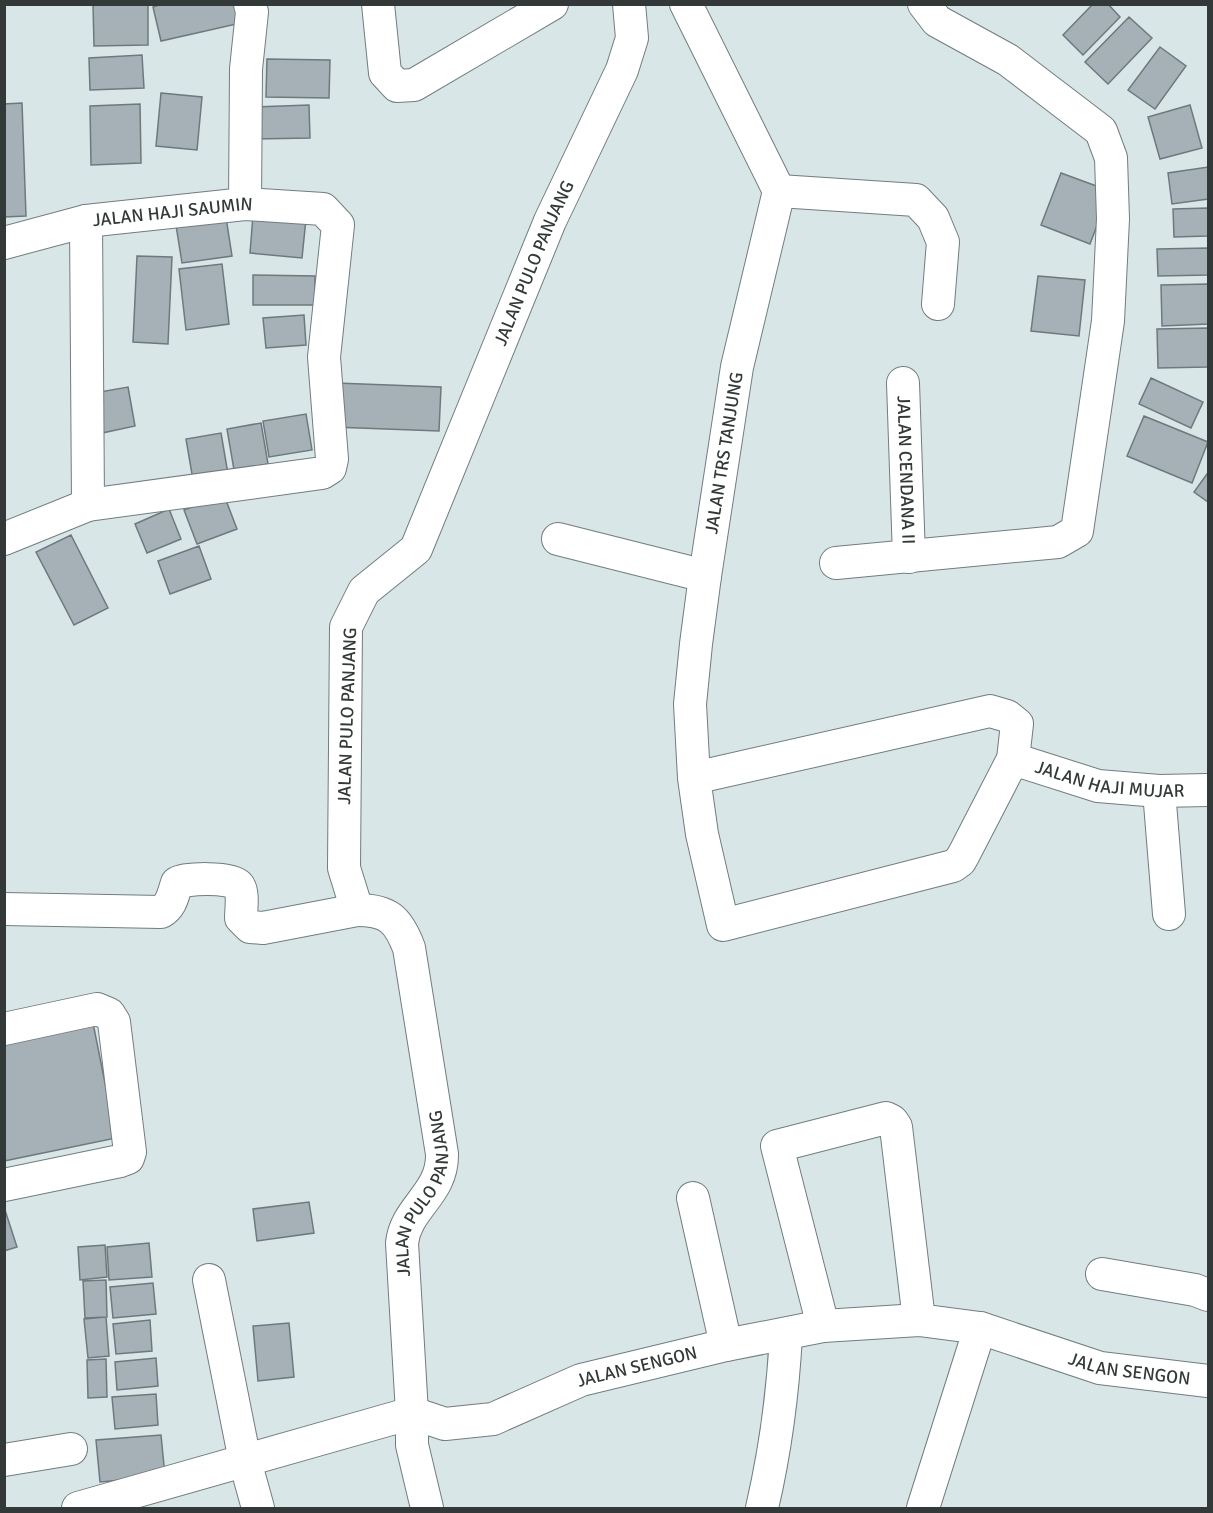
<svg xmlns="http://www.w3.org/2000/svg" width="1213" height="1513" viewBox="0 0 1213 1513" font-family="Signika,sans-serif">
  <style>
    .building { fill: #a6b1b7; stroke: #6e797e; stroke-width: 1.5 }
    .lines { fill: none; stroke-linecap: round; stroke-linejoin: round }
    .minor-casing { stroke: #717d7e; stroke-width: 34 }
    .minor { stroke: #fff; stroke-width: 32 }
    .labels { text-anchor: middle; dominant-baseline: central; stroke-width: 5; stroke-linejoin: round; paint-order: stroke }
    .street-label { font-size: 18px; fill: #333839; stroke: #fff }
  </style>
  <rect width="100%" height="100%" fill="#d8e6e7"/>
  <path class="building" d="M 93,4 L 148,4 L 148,45 L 94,46 Z
    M 162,4 L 237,4 L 241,23 L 161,41 L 153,7 Z
    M 1093,4 L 1108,4 L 1120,17 L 1083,55 L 1063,35 Z
    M 1129,17 L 1152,38 L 1108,84 L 1085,62 Z
    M 1160,47 L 1186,66 L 1155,109 L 1128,90 Z
    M 142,55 L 144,88 L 90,90 L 89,58 Z
    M 267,59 L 330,60 L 329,98 L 266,97 Z
    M 161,93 L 202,97 L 197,150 L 156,146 Z
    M 22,103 L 26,216 L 4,217 L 4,104 Z
    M 140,104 L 141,163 L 91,165 L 90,106 Z
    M 309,105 L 310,138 L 252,139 L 251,107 Z
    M 1190,105 L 1202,148 L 1160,159 L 1148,117 Z
    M 1208,167 L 1208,199 L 1172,204 L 1168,173 Z
    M 1061,173 L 1110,191 L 1090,244 L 1041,225 Z
    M 1208,208 L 1208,236 L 1174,237 L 1173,209 Z
    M 225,211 L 232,256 L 182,263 L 175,219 Z
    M 253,215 L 306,219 L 302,258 L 250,253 Z
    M 1208,248 L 1208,275 L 1158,276 L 1157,249 Z
    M 137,256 L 172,257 L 168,344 L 133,342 Z
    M 222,264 L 229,324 L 186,330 L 179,269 Z
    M 253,275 L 315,276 L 315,305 L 253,305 Z
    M 1038,276 L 1085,280 L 1079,336 L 1031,331 Z
    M 1208,284 L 1208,324 L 1162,326 L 1161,285 Z
    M 304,315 L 306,345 L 266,348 L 263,318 Z
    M 1208,328 L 1208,367 L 1158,368 L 1157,329 Z
    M 1151,378 L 1203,402 L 1191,428 L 1139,404 Z
    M 336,383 L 441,387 L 439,431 L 333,427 Z
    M 128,387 L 135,426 L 102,433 L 94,393 Z
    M 306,414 L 312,450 L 269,457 L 263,421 Z
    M 1144,416 L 1208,442 L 1192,483 L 1127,456 Z
    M 261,423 L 268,464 L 234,470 L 227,429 Z
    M 221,433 L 228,474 L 193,480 L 186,439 Z
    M 1207,474 L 1208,475 L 1208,502 L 1194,492 Z
    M 224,495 L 237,529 L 197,544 L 184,510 Z
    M 169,509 L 181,539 L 147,553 L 135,524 Z
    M 71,535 L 108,608 L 74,625 L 36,552 Z
    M 199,546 L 211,579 L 170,594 L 158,561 Z
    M 93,1023 L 116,1138 L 4,1161 L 4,1042 Z
    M 309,1202 L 314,1233 L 257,1241 L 253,1209 Z
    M 4,1207 L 17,1247 L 4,1251 Z
    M 149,1243 L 152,1277 L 109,1280 L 107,1247 Z
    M 105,1245 L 107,1277 L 80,1280 L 78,1247 Z
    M 106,1280 L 107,1317 L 85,1318 L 83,1281 Z
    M 153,1283 L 156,1314 L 113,1318 L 110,1287 Z
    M 106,1317 L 109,1356 L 88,1358 L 84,1319 Z
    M 150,1320 L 152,1351 L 116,1354 L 113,1324 Z
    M 289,1323 L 294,1377 L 258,1381 L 253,1326 Z
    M 156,1358 L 158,1386 L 117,1390 L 115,1362 Z
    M 106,1359 L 107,1397 L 88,1398 L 87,1360 Z
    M 156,1394 L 158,1425 L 115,1429 L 112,1397 Z
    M 161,1435 L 165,1476 L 100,1482 L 96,1440 Z"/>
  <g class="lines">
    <g class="minor-casing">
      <g id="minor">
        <path d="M 378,4 L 385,73 L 397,86 L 414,85 L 552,4"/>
        <path d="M 686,4 L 779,191 L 737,367 L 705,576 L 696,644 L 690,704 L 694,778 L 702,834 L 723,925 L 953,866 L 960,861 L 964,854 L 1013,759 L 1017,724 L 1007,716 L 990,711 L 694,778"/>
        <path d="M 779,191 L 916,200 L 933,218 L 943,242 L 938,304"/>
        <path d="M 245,204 L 246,69 L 252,12 L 250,4"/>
        <path d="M 86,221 L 88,505"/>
        <path id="s1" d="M 4,243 L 86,221 L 245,204 L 323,209 L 338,225 L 324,357 L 332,459 L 330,468 L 322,473 L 88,505 L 4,539"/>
        <path id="s2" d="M 903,383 L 909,557"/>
        <path d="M 558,539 L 705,576"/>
        <path d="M 836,563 L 1058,542 L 1077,531 L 1108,321 L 1113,219 L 1111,158 L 1101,131 L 1008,60 L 937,21 L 924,4"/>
        <path id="s3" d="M 1013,759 L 1098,786 L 1159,791 L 1208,790"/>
        <path d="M 1159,791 L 1169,914"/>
        <path d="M 4,909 L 161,912 C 172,906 173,894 177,883 C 185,878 231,877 238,885 C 244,891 241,910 241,918 L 250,927 L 263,928 L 357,910"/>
        <path d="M 4,1029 L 97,1009 L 109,1014 L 114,1022 L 130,1152 L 128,1158 L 120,1161 L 4,1185"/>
        <path d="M 693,1198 L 726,1345"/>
        <path d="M 1102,1274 L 1195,1290 L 1208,1295"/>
        <path d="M 209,1280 L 245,1461 L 258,1508"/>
        <path d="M 823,1326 L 777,1146 L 886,1118 L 892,1121 L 896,1127 L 919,1320"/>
        <path d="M 4,1460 L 71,1449"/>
        <path id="s4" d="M 78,1508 L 412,1413 L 445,1424 L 493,1419 L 581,1380 L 726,1345 L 823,1326 L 919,1320 L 980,1328 L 1100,1368 L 1208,1381"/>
        <path id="s5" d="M 427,1508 L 412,1445 L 412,1413 L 402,1243 C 406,1207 443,1194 442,1154 L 409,948 C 398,919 388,910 357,910 L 344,868 L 346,627 L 364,591 L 416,549 L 550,221 L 622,70 L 632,38 L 629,4"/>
        <path d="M 762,1508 C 775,1452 783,1392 786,1335"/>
        <path d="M 923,1508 L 980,1328"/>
      </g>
    </g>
    <use href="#minor" class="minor"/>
  </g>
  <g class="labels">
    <g class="street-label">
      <text stroke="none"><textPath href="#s1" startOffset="172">JALAN HAJI SAUMIN</textPath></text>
      <text stroke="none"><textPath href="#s5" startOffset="1347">JALAN PULO PANJANG</textPath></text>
      <text transform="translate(724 453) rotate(-81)">JALAN TRS TANJUNG</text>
      <text stroke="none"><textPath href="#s2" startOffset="87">JALAN CENDANA II</textPath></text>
      <text transform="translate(347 716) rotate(-88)">JALAN PULO PANJANG</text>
      <text stroke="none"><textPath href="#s3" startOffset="100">JALAN HAJI MUJAR</textPath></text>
      <text stroke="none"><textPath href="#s5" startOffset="322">JALAN PULO PANJANG</textPath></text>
      <text stroke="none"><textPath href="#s4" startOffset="1088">JALAN SENGON</textPath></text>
      <text stroke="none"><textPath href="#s4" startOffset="584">JALAN SENGON</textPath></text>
    </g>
  </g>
  <rect width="1213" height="1513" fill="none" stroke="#333839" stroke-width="12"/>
</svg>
